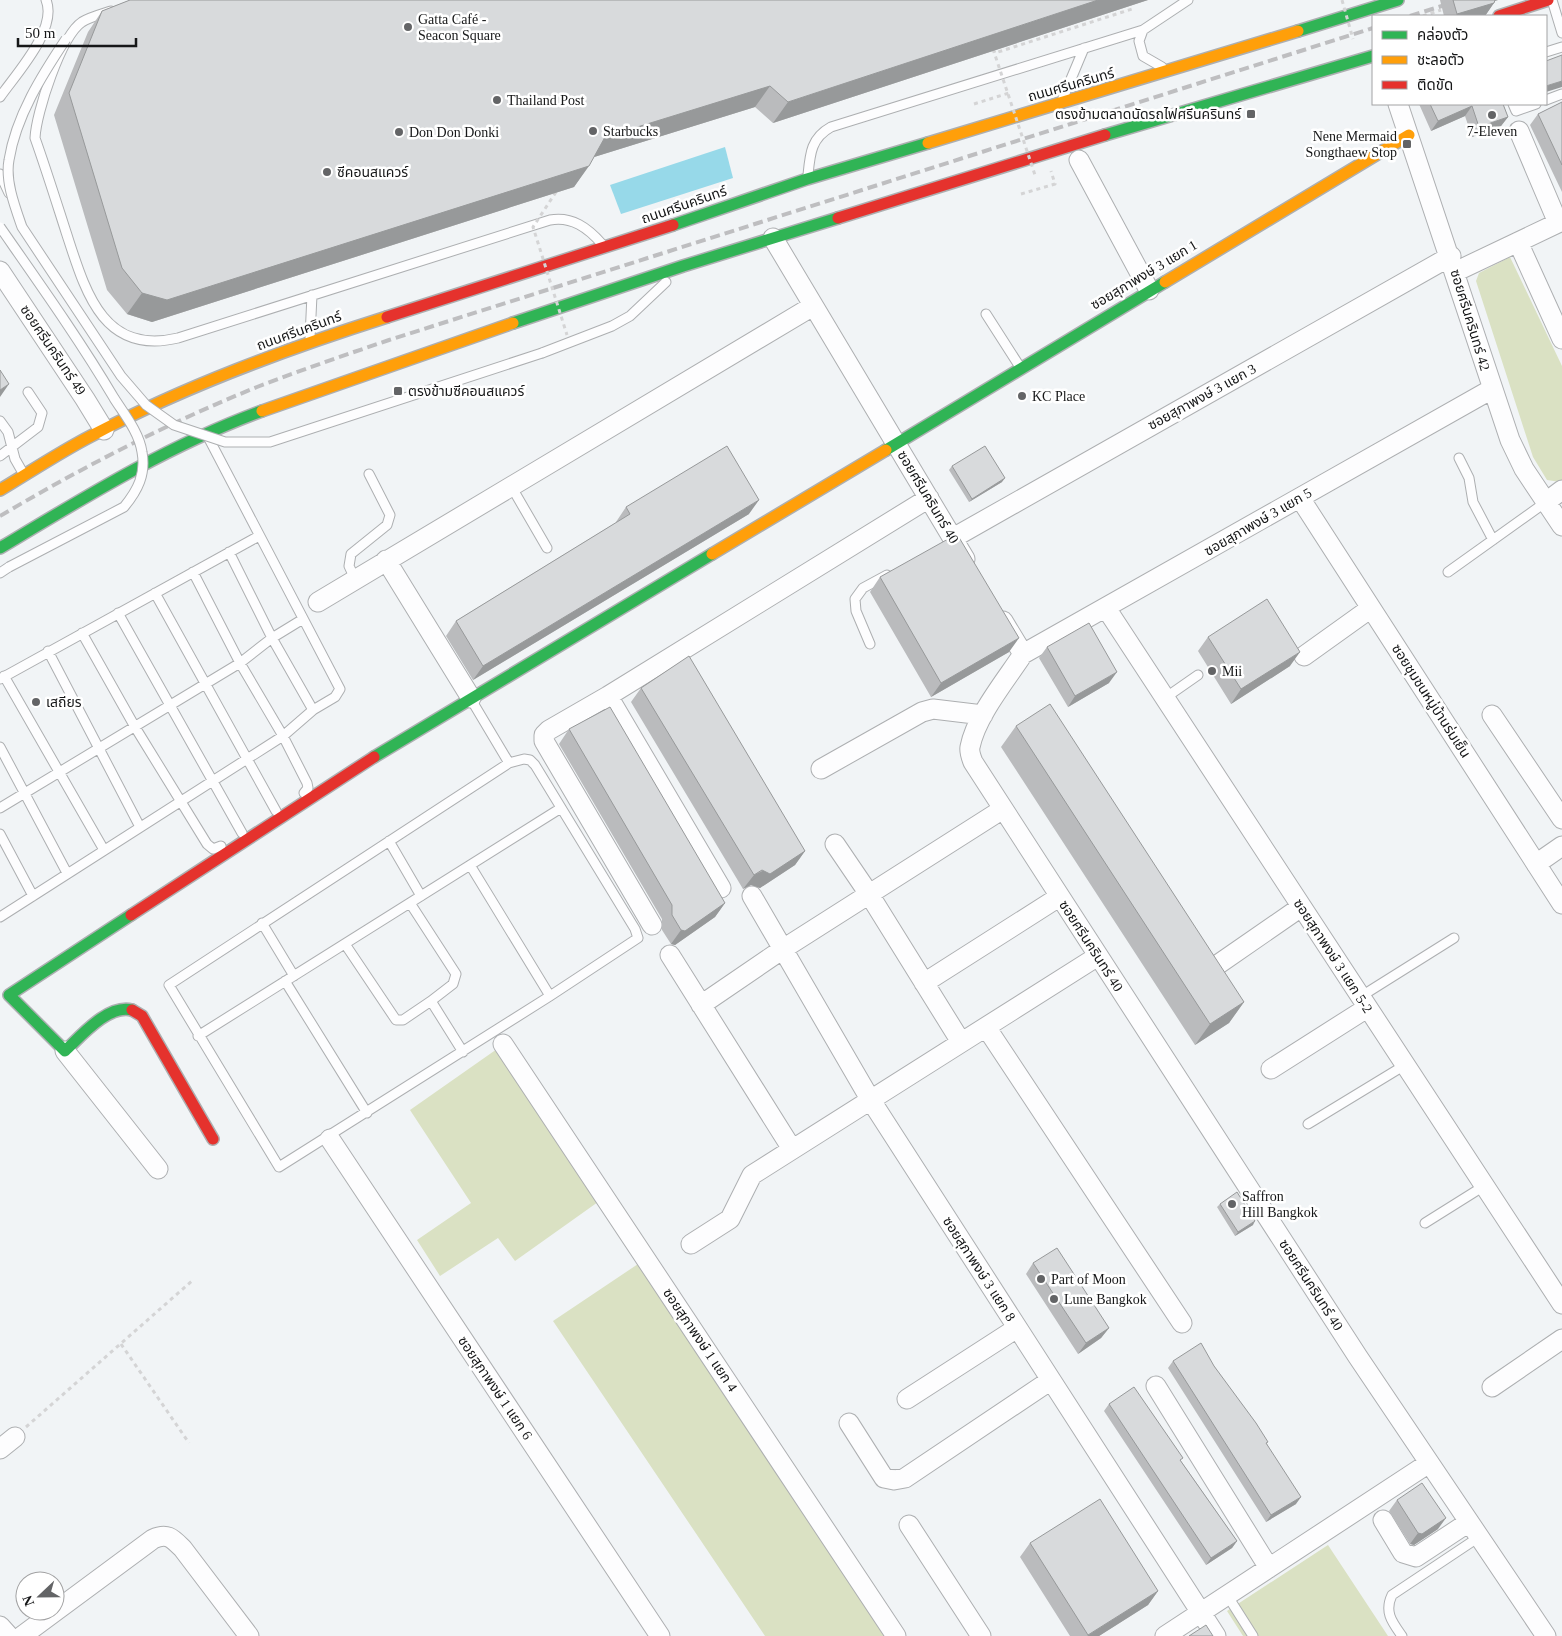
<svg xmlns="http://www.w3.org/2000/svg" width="1562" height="1636" viewBox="0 0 1562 1636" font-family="'Times New Roman','Noto Sans Thai',serif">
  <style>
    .green { fill: #dae1c3 }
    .water { fill: #97d9e9 }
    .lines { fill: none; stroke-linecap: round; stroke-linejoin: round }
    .lane-casing { stroke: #adafb1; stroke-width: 11 }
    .street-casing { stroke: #adafb1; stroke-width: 21 }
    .fast-casing { stroke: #adafb1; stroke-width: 14 }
    .slow-casing { stroke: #adafb1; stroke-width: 14 }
    .jam-casing { stroke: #adafb1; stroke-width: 14 }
    .path { stroke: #d4d4d5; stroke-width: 3; stroke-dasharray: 4 4; stroke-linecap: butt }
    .lane { stroke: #fdfdfe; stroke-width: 9 }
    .street { stroke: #fdfdfe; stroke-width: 19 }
    .fast { stroke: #30b455; stroke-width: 11 }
    .slow { stroke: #ff9f0a; stroke-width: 11 }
    .jam { stroke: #e5322d; stroke-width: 11 }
    .rail { stroke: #bebec0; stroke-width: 4; stroke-dasharray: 10 5; stroke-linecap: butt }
    .lane-bridge-casing { stroke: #adafb1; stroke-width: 11; stroke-linecap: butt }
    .path-bridge { stroke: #d4d4d5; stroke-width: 3; stroke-dasharray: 4 4; stroke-linecap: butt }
    .lane-bridge { stroke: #fdfdfe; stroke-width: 9 }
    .wall { fill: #babbbd }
    .shaded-wall { fill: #97999a }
    .building { fill: #d8dadc; stroke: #97999a }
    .poi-dot { fill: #636466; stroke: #fff; stroke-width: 2 }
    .labels { text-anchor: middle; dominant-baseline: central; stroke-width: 5; stroke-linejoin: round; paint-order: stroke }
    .poi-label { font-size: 14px; fill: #161718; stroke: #fff; text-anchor: start }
    .street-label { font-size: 14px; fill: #161718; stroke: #fff }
  </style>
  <rect width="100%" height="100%" fill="#f1f4f6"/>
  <path class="green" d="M 1510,257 L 1562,366 L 1562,480 L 1560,482 L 1547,480 L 1533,457 L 1476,281 L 1479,273 Z
    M 497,1049 L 598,1202 L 515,1261 L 498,1238 L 440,1276 L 417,1240 L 471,1203 L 410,1110 Z
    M 641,1262 L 889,1636 L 765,1636 L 553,1321 Z
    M 1328,1545 L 1388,1636 L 1243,1636 L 1227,1611 Z"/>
  <path class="water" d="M 725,147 L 733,178 L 621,214 L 610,185 Z"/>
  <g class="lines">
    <g class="lane-casing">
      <path id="lane" d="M 1552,0 L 1562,33
        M 111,11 C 102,14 90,17 82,22 C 61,36 36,113 35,138 C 46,169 56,201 66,232 C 85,290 102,356 178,338 L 550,220 C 572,216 588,228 602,244
        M 1143,30 L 1139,41 L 1143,56 L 1162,67
        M 1546,52 L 1562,47
        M 0,97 C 16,74 58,29 46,0
        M 1063,98 L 1084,48
        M 1546,100 L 1562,94
        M 1513,104 L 1516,111 L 1536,104
        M 0,174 L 9,193
        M 808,175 C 810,154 811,138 831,127 L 1143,30 L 1188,0
        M 986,314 L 1020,367
        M 310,337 L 312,295
        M 542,353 L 612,326 L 630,316 L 666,282
        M 0,421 L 8,432 L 15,459 L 23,473
        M 0,456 L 38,427 L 42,413 L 28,392
        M 1459,458 L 1469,478 L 1473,502 L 1493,540
        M 511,486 L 547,548
        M 229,552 L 272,638 L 313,710
        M 193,572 L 240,663 L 283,736 L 307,783 L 308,788 L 304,793
        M 1448,572 L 1546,502
        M 0,573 L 9,567
        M 355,579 L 349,566 L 351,554 L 387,525 L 390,515 L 369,474
        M 155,593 L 276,811
        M 118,613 L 242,833
        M 82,633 L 135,727 L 207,844 L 213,849 L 221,846
        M 870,644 L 856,611 L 855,599 L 863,588 L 887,575
        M 48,651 L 140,827
        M 4,676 L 104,850
        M 0,679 L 259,536
        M 1165,698 L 1198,675
        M 472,701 L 509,763
        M 0,747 L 67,873
        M 524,759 L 530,760 L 535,765 L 635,929 L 638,938 L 550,996 L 279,1167 L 169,985 L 509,763 Z
        M 0,808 L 240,663 L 272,638 L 303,619
        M 0,834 L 33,896
        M 389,841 L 421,896
        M 470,865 L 550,996
        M 410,903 L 456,974 L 453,984 L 431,1001 L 463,1052
        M 0,917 L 283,736 L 313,710 L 335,697 L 340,689 L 207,435
        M 262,923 L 294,976
        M 345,944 L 396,1020 L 403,1020 L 431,1001
        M 285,981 L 367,1113
        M 1360,997 L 1454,938
        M 198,1036 L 561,808
        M 1308,1124 L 1405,1065
        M 1425,1223 L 1484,1186
        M 1227,1595 L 1253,1636
        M 1402,1636 C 1392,1622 1384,1612 1392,1595 L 1479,1537"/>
    </g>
    <g class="street-casing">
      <path id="street" d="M 1398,104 L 1510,440 L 1524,469 L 1562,526
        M 1519,131 L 1558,223
        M 1079,160 L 1149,290
        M 773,238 L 965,559
        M 1518,242 L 1562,339
        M 0,271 L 85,399 L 104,430
        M 1455,272 L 1562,221
        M 1300,498 L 1562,904
        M 1546,502 L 1562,490
        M 953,538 L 1451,256
        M 386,560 L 471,698
        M 318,602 L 813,306
        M 1106,608 L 1562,1304
        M 1003,621 L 1023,654 C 1006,680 976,716 970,747 C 969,752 971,757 973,762 L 1358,1357 L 1546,1636
        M 1023,654 L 1492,389
        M 1304,656 L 1371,608
        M 608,696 L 721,888
        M 1492,715 L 1562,819
        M 821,769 L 922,712 L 933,709 L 983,715
        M 835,844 L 869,894 L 961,1042
        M 1536,864 L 1562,846
        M 752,896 L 870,1099 L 1216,1636
        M 652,925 L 544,741 L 544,735 L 549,730 L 608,696 L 929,498
        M 670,955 L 792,1149
        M 1210,970 L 1301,907
        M 924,983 L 1059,897
        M 701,1005 L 783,949 L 1003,809
        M 986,1027 L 1182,1323
        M 503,1044 L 896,1636
        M 65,1051 L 158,1169
        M 1271,1069 L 1367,1008
        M 330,1139 L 660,1636
        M 691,1244 L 730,1219 L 752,1175 L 1098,956
        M 1156,1386 L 1269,1568
        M 1492,1387 L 1562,1339
        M 907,1399 L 1017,1328
        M 849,1423 L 884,1478 L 894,1480 L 905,1478 L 1051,1380
        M 0,1449 L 15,1437
        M 1383,1520 L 1403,1553 L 1416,1557 L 1469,1522
        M 909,1525 L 981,1636
        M 0,1626 L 9,1636
        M 22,1636 L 153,1539 C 168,1532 173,1539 183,1549 L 249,1636
        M 1165,1636 L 1429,1463"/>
    </g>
    <g class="fast-casing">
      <path id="fast" d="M 1298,31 L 1398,0
        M 1105,135 L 1373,56
        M 673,225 L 807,179 L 928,143
        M 513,323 L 683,266 L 838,218
        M 886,450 L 1165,282
        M 0,548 C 85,497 169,445 262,411
        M 374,757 L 712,554
        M 131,915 L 9,995 L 65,1051 C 81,1036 108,1004 132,1010"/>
    </g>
    <g class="slow-casing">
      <path id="slow" d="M 928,143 L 1298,31
        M 1165,282 L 1409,135
        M 262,411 L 513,323
        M 0,490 C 30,472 60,452 91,436 C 185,386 286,349 387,317
        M 712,554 L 886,450"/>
    </g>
    <g class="jam-casing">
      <path id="jam" d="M 1499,16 L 1548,0
        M 838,218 L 1105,135
        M 387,317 L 673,225
        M 131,915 L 374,757
        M 132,1010 L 142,1016 L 213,1139"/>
    </g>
    <path class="path" d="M 1423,16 L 1441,10
      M 993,49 L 995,53 L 1132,9
      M 974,104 L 1009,93
      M 1021,194 L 1055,184 L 1051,171
      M 121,1344 L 189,1443
      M 26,1427 L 193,1280"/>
    <use href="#lane" class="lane"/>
    <use href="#street" class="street"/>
    <use href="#fast" class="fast"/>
    <use href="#slow" class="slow"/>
    <use href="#jam" class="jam"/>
    <path class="rail" d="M 1410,16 L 1461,0
      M 0,516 C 83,467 168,423 257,387 C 301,370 345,355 389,340 L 1373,28"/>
    <g class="lane-bridge-casing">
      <path id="lane-bridge" d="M 66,39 C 42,75 16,116 9,160 C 5,181 15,207 22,227 L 121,376 L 146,405 L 174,425 L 225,442 L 270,442 L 542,353
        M 0,227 C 39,283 79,339 114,398 C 124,414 139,432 142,452 C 146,474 138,490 124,507 L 9,567"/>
    </g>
    <path class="path-bridge" d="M 1342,0 L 1353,39
      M 993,49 L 1035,175
      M 556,192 L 533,227 L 567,335"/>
    <use href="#lane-bridge" class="lane-bridge"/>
  </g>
  <path class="wall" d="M 130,0 L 1148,0 L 773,123 L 755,107 L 594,157 L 574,187 L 152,322 L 127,314 L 107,290 L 54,115 L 88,32 L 102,11 Z
    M 1440,0 L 1498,0 L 1495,1 L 1485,16 L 1444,16 Z
    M 1562,102 L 1562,192 L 1530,125 L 1538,114 Z
    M 1419,104 L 1503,104 L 1508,117 L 1501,126 L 1472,137 L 1465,116 L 1431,131 Z
    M 952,466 L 1002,482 L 969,502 L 949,470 Z
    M 626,507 L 749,514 L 473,680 L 446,636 L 456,621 L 617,522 L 616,522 Z
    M 880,577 L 1009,652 L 931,697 L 870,592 Z
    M 1208,637 L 1290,666 L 1231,704 L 1198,651 Z
    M 1047,647 L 1109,683 L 1068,707 L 1039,658 Z
    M 641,688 L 805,851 L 795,865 L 760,888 L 751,885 L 743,889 L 631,702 Z
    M 1016,726 L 1244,1002 L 1229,1023 L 1195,1045 L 1001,747 Z
    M 569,729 L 725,903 L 715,917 L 675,945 L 671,944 L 662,930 L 662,919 L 559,744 Z
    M 1220,1204 L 1253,1225 L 1235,1236 L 1217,1207 Z
    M 1033,1263 L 1109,1328 L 1101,1338 L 1078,1354 L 1026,1274 Z
    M 1173,1361 L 1214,1366 L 1267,1444 L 1296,1504 L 1266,1522 L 1168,1368 Z
    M 1109,1404 L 1181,1461 L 1237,1541 L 1232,1548 L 1206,1565 L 1104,1411 Z
    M 1397,1500 L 1438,1529 L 1414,1545 L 1410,1544 L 1389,1511 Z
    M 1030,1543 L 1158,1591 L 1148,1605 L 1099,1636 L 1070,1636 L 1020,1557 Z"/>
  <path class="shaded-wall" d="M 1098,0 L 1148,0 L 773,123 L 788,102 Z
    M 1491,0 L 1498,0 L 1494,1 L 1494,3 L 1485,16 L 1455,16 L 1457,14 Z
    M 1562,81 L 1562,87 L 1546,92 L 1546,86 Z
    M 770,86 L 755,107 L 591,158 L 605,137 Z
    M 1472,106 L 1465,116 L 1431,131 L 1438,121 Z
    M 1508,117 L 1501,126 L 1472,137 L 1479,127 Z
    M 589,166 L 574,187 L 152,322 L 127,314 L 142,293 Z
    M 9,384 L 0,397 L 0,390 Z
    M 1005,478 L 1002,482 L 969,502 L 972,499 Z
    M 759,500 L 749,514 L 473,680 L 483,666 Z
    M 1019,638 L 1009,652 L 931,697 L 941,683 Z
    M 1300,652 L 1290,666 L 1231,704 L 1241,689 Z
    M 1117,672 L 1109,683 L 1068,707 L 1075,696 Z
    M 805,851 L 795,865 L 760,888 L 751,885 L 743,889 L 754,875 Z
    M 725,903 L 715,917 L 675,945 L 671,944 L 681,930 Z
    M 1244,1002 L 1229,1023 L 1195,1045 L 1210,1024 Z
    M 1255,1221 L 1253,1225 L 1235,1236 L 1238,1232 Z
    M 1109,1328 L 1101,1338 L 1078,1354 L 1086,1343 Z
    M 1301,1497 L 1296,1504 L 1266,1522 L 1271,1515 Z
    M 1446,1518 L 1438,1529 L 1414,1545 L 1410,1544 L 1418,1533 Z
    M 1237,1541 L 1232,1548 L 1206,1565 L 1211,1558 Z
    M 1158,1591 L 1148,1605 L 1099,1636 L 1087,1636 Z"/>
  <path class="building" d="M 130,0 L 1098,0 L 788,102 L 770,86 L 605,137 L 589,166 L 167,300 L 142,293 L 122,268 L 69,93 L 102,11 Z
    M 1453,0 L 1495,0 L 1494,3 L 1457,14 Z
    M 1562,55 L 1562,81 L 1546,86 L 1546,61 Z
    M 1562,102 L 1562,165 L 1538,114 Z
    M 1430,104 L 1503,104 L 1508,117 L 1479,127 L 1472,106 L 1438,121 Z
    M 0,370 L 9,384 L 0,390 Z
    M 727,446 L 759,500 L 483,666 L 456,621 L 630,514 L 626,507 Z
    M 985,446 L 1005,478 L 972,499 L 952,466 Z
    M 957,534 L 1019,638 L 941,683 L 880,577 Z
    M 1267,599 L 1300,652 L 1241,689 L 1208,637 Z
    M 1089,623 L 1117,672 L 1075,696 L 1047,647 Z
    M 689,656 L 805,851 L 770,874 L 762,870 L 754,875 L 641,688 Z
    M 1050,704 L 1244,1002 L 1210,1024 L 1016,726 Z
    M 610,707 L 725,903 L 685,931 L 681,930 L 672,915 L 672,905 L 569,729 Z
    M 1237,1192 L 1255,1221 L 1238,1232 L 1220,1204 Z
    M 1057,1248 L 1109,1328 L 1086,1343 L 1033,1263 Z
    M 1201,1343 L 1214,1366 L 1256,1423 L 1268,1442 L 1266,1443 L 1301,1497 L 1271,1515 L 1173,1361 Z
    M 1134,1387 L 1183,1458 L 1180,1460 L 1237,1541 L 1211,1558 L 1109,1404 Z
    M 1422,1483 L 1446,1518 L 1422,1534 L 1418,1533 L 1397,1500 Z
    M 1100,1499 L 1158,1591 L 1088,1635 L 1030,1543 Z
    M 1206,1625 L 1213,1636 L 1189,1636 Z"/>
  <g class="poi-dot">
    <circle cx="408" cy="27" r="5"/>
    <circle cx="497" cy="100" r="5"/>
    <rect x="1246" y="109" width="10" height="10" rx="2.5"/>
    <circle cx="1492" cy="115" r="5"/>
    <circle cx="593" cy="131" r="5"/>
    <circle cx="399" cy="132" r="5"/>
    <rect x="1402" y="139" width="10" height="10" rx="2.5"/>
    <circle cx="327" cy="172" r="5"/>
    <rect x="393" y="386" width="10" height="10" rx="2.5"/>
    <circle cx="1022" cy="396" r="5"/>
    <circle cx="1212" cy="671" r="5"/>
    <circle cx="36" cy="702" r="5"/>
    <circle cx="1232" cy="1204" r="5"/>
    <circle cx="1041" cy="1279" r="5"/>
    <circle cx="1054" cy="1299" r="5"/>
  </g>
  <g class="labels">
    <g class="poi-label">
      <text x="418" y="19">Gatta Café -<tspan x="418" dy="16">Seacon Square</tspan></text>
      <text x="507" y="100">Thailand Post</text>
      <text x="1241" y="114" text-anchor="end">ตรงข้ามตลาดนัดรถไฟศรีนครินทร์</text>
      <text x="603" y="131">Starbucks</text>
      <text x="1492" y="131" text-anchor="middle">7-Eleven</text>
      <text x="409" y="132">Don Don Donki</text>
      <text x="1397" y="136" text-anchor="end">Nene Mermaid<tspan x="1397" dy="16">Songthaew Stop</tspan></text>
      <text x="337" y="172">ซีคอนสแควร์</text>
      <text x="408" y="391">ตรงข้ามซีคอนสแควร์</text>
      <text x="1032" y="396">KC Place</text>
      <text x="1222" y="671">Mii</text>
      <text x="46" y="702">เสถียร</text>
      <text x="1242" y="1196">Saffron<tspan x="1242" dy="16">Hill Bangkok</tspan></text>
      <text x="1051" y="1279">Part of Moon</text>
      <text x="1064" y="1299">Lune Bangkok</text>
    </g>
    <g class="street-label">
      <text transform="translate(1071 85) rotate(-16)">ถนนศรีนครินทร์</text>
      <text transform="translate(684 205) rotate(-19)">ถนนศรีนครินทร์</text>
      <text transform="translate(1144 275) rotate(-31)">ซอยสุภาพงษ์ 3 แยก 1</text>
      <text transform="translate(1470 320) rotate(73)">ซอยศรีนครินทร์ 42</text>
      <text transform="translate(299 331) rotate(-20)">ถนนศรีนครินทร์</text>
      <text transform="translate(53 350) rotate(56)">ซอยศรีนครินทร์ 49</text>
      <text transform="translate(1202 397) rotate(-29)">ซอยสุภาพงษ์ 3 แยก 3</text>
      <text transform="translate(928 497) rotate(59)">ซอยศรีนครินทร์ 40</text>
      <text transform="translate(1258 522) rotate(-30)">ซอยสุภาพงษ์ 3 แยก 5</text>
      <text transform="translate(1431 701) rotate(57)">ซอยชุมชนหมู่บ้านร่มเย็น</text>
      <text transform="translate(1091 946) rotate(57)">ซอยศรีนครินทร์ 40</text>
      <text transform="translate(1333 956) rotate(57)">ซอยสุภาพงษ์ 3 แยก 5-2</text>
      <text transform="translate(979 1269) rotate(57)">ซอยสุภาพงษ์ 3 แยก 8</text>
      <text transform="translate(1311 1285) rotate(57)">ซอยศรีนครินทร์ 40</text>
      <text transform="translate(700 1340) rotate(56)">ซอยสุภาพงษ์ 1 แยก 4</text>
      <text transform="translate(495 1388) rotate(56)">ซอยสุภาพงษ์ 1 แยก 6</text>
    </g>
  </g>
  <rect x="1372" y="15" width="175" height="90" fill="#ffffff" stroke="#a2a2a3"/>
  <rect x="1382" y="31" width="25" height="8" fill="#30b455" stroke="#a2a2a3"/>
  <text x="1417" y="40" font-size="15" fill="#161718">คล่องตัว</text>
  <rect x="1382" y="56" width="25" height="8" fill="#ff9f0a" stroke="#a2a2a3"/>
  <text x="1417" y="65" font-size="15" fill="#161718">ชะลอตัว</text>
  <rect x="1382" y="81" width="25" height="8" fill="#e5322d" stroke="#a2a2a3"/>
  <text x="1417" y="90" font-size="15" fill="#161718">ติดขัด</text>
  <g transform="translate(40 1596) rotate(248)"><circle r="24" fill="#ffffff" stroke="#a2a2a3"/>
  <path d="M0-4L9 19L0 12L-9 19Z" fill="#636466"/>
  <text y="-8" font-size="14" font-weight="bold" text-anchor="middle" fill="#161718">N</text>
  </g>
  <path d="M18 38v8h118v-8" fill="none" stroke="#161718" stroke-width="2.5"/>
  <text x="25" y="38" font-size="15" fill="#161718" stroke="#ffffff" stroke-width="4" paint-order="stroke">50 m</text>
</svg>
